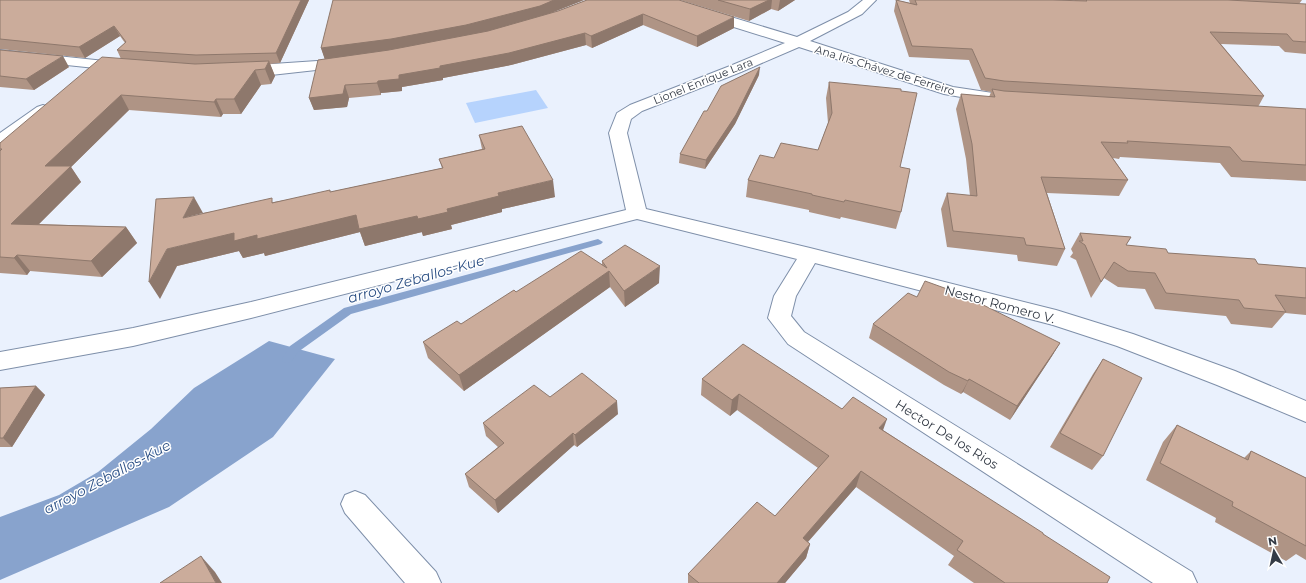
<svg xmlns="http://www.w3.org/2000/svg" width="1306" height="583" viewBox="0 0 1306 583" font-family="Montserrat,sans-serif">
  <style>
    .green { fill: #b6d3fd }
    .water { fill: #88a3cd }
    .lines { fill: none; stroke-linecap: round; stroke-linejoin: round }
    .stream { fill: #88a3cd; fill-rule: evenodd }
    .street-casing { stroke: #7e8fa9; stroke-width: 2 }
    .street { fill: #fff; fill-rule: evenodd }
    .wall { fill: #af9485 }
    .shaded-wall { fill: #8e786c }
    .building { fill: #cbac9b; stroke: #8e786c }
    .labels { text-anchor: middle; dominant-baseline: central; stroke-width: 3; stroke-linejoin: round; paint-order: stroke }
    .far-street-label { font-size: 11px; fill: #343b46; stroke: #fff }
    .street-label { font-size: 13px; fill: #343b46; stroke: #fff }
    .water-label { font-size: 14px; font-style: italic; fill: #2c5085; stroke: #fff }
  </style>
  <rect width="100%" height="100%" fill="#eaf1fd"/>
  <path class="green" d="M 536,90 L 548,108 L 475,123 L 466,103 Z"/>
  <path class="water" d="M 269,341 L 335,359 L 273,437 L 169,507 L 0,580 L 0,517 L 59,495 L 98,472 L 151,429 L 194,388 Z"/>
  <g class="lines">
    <path class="stream" d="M 598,239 L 603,242 L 601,244 L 351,314 L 298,352 L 291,362 L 287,363 L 283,362 L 282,359 L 290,346 L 344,308 Z"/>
    <g class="street-casing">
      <path id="street" d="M 656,0 L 675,0 L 797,37 L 848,12 L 863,0 L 876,0 L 862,14 L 810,41 L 953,87 L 1006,95 L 1012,97 L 1014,100 L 1012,103 L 1006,105 L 944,94 L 799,47 L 741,72 L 642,111 L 631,119 L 627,133 L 646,209 L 810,248 L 1056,310 L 1133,334 L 1235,371 L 1306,401 L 1306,422 L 1217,385 L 1117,346 L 1053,325 L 815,263 L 796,296 L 791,316 L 804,332 L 1192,572 L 1197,583 L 1153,583 L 788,344 L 768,318 L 774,296 L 797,259 L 637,219 L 251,318 L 133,346 L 0,370 L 0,352 L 133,328 L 251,302 L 626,210 L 609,133 L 617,113 L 630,105 L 730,66 L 785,43 L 657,3 Z
        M 0,50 L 124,63 L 129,64 L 131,67 L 129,70 L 124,71 L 0,58 Z
        M 347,59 L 352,60 L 354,63 L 352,66 L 271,75 L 244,76 L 239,74 L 236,71 L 239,68 L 244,66 Z
        M 43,105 L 49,107 L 51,110 L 49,113 L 6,145 L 0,146 L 0,133 L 37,107 Z
        M 355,491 L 365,495 L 436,572 L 441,583 L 405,583 L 345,513 L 341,504 L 345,495 Z"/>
    </g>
    <use href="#street" class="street"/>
  </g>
  <path class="wall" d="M 0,0 L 309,0 L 280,63 L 270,64 L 275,76 L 271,84 L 261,85 L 241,114 L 223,114 L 221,117 L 129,110 L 71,167 L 81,182 L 39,224 L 126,227 L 137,243 L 102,277 L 30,271 L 27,275 L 0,273 L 0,143 L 121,59 L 117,50 L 125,43 L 120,36 L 85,58 L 0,49 Z
    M 584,0 L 548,14 L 558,11 L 587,0 L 734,28 L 697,47 L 643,25 L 592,48 L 586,45 L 511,65 L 443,78 L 443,80 L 402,87 L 402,91 L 381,93 L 381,95 L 349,98 L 347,107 L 314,110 L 309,98 L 325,59 L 321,48 Z
    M 680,0 L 795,0 L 778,11 L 771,9 L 749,21 Z
    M 896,0 L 910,3 L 909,0 L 1054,0 L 1075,1 L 1074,0 L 1302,0 L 1299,4 L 1306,4 L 1306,54 L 1285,52 L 1279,46 L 1221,44 L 1264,96 L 1258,107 L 1306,109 L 1306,181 L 1231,177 L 1220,163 L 1120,157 L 1119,159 L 1113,158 L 1128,180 L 1119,196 L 1047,193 L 1065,249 L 1057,266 L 1018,261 L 1017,255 L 947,247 L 941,209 L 947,193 L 970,196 L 966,159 L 956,109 L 961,94 L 989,97 L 991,92 L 981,90 L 969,60 L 909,57 L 894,11 Z
    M 0,50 L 69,67 L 34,90 L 0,87 Z
    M 759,75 L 735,124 L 705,169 L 679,163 L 680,154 L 707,111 Z
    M 829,82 L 900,167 L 901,212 L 896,229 L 841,217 L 840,219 L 809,212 L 809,210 L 746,197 L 748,180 L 774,158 L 818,150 L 828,123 L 826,98 Z
    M 479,135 L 555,197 L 502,209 L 502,212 L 451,225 L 452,229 L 423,236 L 422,232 L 365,246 L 360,232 L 265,256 L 264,253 L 243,258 L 239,251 L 177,266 L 160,299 L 203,213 L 274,202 L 330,192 L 442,168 L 439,159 L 482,149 Z
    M 1080,233 L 1131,237 L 1126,245 L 1168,253 L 1258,264 L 1306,268 L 1306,315 L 1285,313 L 1272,328 L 1231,324 L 1226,316 L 1155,309 L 1145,289 L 1118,287 L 1104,278 L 1091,298 L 1076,260 L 1070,257 L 1073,253 L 1071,249 Z
    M 602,261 L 659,283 L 625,307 L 610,287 L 464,391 L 428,358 L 423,342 L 461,324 L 602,265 Z
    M 917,297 L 1060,343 L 1052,356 L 1010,420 L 963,392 L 961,394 L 944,385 L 869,338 L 873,324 Z
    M 1103,359 L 1103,456 L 1092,470 L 1050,447 L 1093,374 Z
    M 702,379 L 842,409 L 883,430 L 1043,534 L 1107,583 L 974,583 L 948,565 L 954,556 L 856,487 L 808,542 L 810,544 L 806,558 L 785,583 L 688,583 L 688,574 L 775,516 L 818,468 L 737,410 L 730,416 L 701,395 Z
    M 36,386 L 45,395 L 12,447 L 0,447 L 0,388 Z
    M 550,397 L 618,414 L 577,447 L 574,445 L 498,513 L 469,487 L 465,474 L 498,447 L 486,436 L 483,423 Z
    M 1177,425 L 1244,458 L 1251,451 L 1306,478 L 1306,560 L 1296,554 L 1286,561 L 1215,522 L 1216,518 L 1146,480 L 1163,442 Z"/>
  <path class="shaded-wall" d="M 301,0 L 309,0 L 280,63 L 276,53 Z
    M 554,0 L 584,0 L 541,17 L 468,37 L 394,51 L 325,60 L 321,48 Z
    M 769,0 L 772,0 L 771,9 L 749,21 L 750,9 Z
    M 780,0 L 795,0 L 778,11 Z
    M 643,14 L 643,25 L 592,48 L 591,36 Z
    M 734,17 L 734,28 L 697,47 L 697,36 Z
    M 114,26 L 120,36 L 85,58 L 79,47 Z
    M 585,33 L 586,45 L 511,65 L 443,78 L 443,80 L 402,87 L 402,91 L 381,93 L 381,95 L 377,83 L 378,81 L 399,75 Z
    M 63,56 L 69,67 L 34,90 L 26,79 Z
    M 269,61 L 275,76 L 271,84 L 265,69 Z
    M 760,67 L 759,75 L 735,124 L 705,169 L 706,160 Z
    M 255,70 L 261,85 L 241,114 L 234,99 Z
    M 345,85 L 349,98 L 347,107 L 314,110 L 309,98 Z
    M 121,95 L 129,110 L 71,167 L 81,182 L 23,240 L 11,224 L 45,166 Z
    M 216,99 L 223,114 L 221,117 L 214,102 Z
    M 553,180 L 555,197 L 502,209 L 502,212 L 451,225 L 452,229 L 423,236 L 418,219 L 447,209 L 498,193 Z
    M 194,197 L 203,213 L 183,218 Z
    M 356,215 L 417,216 L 422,232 L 365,246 L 360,232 L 265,256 L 264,253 L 243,258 L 239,251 L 177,266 L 160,299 L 149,282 L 167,249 L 234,233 L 257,235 Z
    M 126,227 L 137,243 L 102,277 L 91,261 Z
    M 17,255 L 30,271 L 27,275 L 14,258 Z
    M 660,266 L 659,283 L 625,307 L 624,291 Z
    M 609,271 L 610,287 L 464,391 L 459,375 Z
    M 1060,343 L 1052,356 L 1010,420 L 1017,406 Z
    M 969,379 L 963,392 L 961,394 L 968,381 Z
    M 36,386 L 45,395 L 12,447 L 3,438 Z
    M 739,394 L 737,410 L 730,416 L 732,400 Z
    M 617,401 L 618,414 L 577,447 L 575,435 Z
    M 887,419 L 881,436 L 879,428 Z
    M 573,433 L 574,445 L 498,513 L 495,500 Z
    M 861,471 L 856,487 L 798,553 L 803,538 Z
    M 810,544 L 806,558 L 785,583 L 777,583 Z
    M 201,556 L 215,572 L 222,583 L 216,583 Z"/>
  <path class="building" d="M 0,0 L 301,0 L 276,53 L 196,55 L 117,50 L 126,42 L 114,26 L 79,47 L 0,39 Z
    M 333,0 L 554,0 L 540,6 L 466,25 L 391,39 L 321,48 Z
    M 587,0 L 679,0 L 734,17 L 697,36 L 643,14 L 591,36 L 585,33 L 509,53 L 440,66 L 440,68 L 399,75 L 399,79 L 378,81 L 377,83 L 345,85 L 343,94 L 309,98 L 318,60 L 389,50 L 488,31 L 558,11 Z
    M 718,0 L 769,0 L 750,9 Z
    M 896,0 L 917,5 L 915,0 L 1053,0 L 1087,1 L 1086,0 L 1228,0 L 1306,4 L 1306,42 L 1293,41 L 1287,34 L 1210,32 L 1264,96 L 1004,81 L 985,78 L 972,49 L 912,46 Z
    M 0,50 L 63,56 L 26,79 L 0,76 Z
    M 102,57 L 195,64 L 269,61 L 265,69 L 255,70 L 234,99 L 216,99 L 214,102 L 121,95 L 45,166 L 71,166 L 11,224 L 126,227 L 91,261 L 17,255 L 14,258 L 0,257 L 0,151 L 2,149 L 0,149 L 0,143 Z
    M 760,67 L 736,115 L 706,160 L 680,154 L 704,111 L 707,111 L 721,86 Z
    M 829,82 L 901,89 L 901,91 L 917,93 L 900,167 L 910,169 L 901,212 L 845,200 L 844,202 L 812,195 L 812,194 L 748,180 L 760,155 L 774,158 L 781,143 L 818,150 L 832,113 Z
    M 992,89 L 1004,91 L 1306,109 L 1306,165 L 1242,161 L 1230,147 L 1127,141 L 1128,143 L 1101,142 L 1128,180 L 1041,177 L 1065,249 L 1026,245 L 1024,238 L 953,231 L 947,193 L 977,196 L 972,144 L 961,94 L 995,97 Z
    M 522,126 L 553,180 L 498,193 L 499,196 L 447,209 L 448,212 L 418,219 L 417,216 L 359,229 L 356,215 L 257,239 L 257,235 L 234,241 L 234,233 L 167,249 L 149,282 L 156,199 L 194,197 L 183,218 L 272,198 L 272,203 L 330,190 L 330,192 L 443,168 L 439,159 L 485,149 L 479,135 Z
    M 1080,233 L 1131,237 L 1126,245 L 1166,249 L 1168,253 L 1255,259 L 1258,264 L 1306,268 L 1306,298 L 1275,295 L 1286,312 L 1244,308 L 1239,300 L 1166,293 L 1155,273 L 1128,271 L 1114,262 L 1101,282 L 1085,245 L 1079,241 L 1083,241 Z
    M 625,245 L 660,266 L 624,291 L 609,271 L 459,375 L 423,342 L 457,321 L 461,324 L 514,290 L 516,292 L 581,251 L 607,268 L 602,261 Z
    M 925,281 L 961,294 L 1060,343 L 1017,406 L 969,379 L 968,381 L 949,372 L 873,324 L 908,293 L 917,297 Z
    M 743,344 L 842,409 L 853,397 L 887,419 L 879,428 L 1043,533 L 1043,534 L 1110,577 L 1107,583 L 1005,583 L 957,550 L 963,541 L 861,471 L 803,538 L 810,544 L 777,583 L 699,583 L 688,574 L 757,502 L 775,516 L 829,456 L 739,394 L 732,400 L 702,379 Z
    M 1103,359 L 1142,378 L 1103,456 L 1060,433 Z
    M 582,373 L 617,401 L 575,435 L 573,433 L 495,500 L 465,474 L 504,443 L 483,423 L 534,385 L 550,397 Z
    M 36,386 L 3,438 L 0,438 L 0,388 Z
    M 1177,425 L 1248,460 L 1251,451 L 1306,478 L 1306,546 L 1232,506 L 1233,502 L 1160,463 Z
    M 201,556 L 216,583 L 160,583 Z"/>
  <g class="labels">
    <g class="far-street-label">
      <text transform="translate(885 70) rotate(17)">Ana Iris Chávez de Ferreiro</text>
      <text transform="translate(703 81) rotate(-22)">Lionel Enrique Lara</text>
    </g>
    <g class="street-label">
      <text transform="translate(1000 304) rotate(15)">Nestor Romero V.</text>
      <text transform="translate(947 434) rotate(32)">Hector De los Rios</text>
    </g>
    <g class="water-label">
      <text transform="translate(416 279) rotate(-16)">arroyo Zeballos-Kue</text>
      <text transform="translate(107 477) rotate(-28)">arroyo Zeballos-Kue</text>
    </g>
  </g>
  <g transform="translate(1274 551) rotate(351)" stroke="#ffffff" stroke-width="3" paint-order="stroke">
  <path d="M0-3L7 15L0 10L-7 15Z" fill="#343b46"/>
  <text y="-6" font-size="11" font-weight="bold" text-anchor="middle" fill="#343b46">N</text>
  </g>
</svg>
